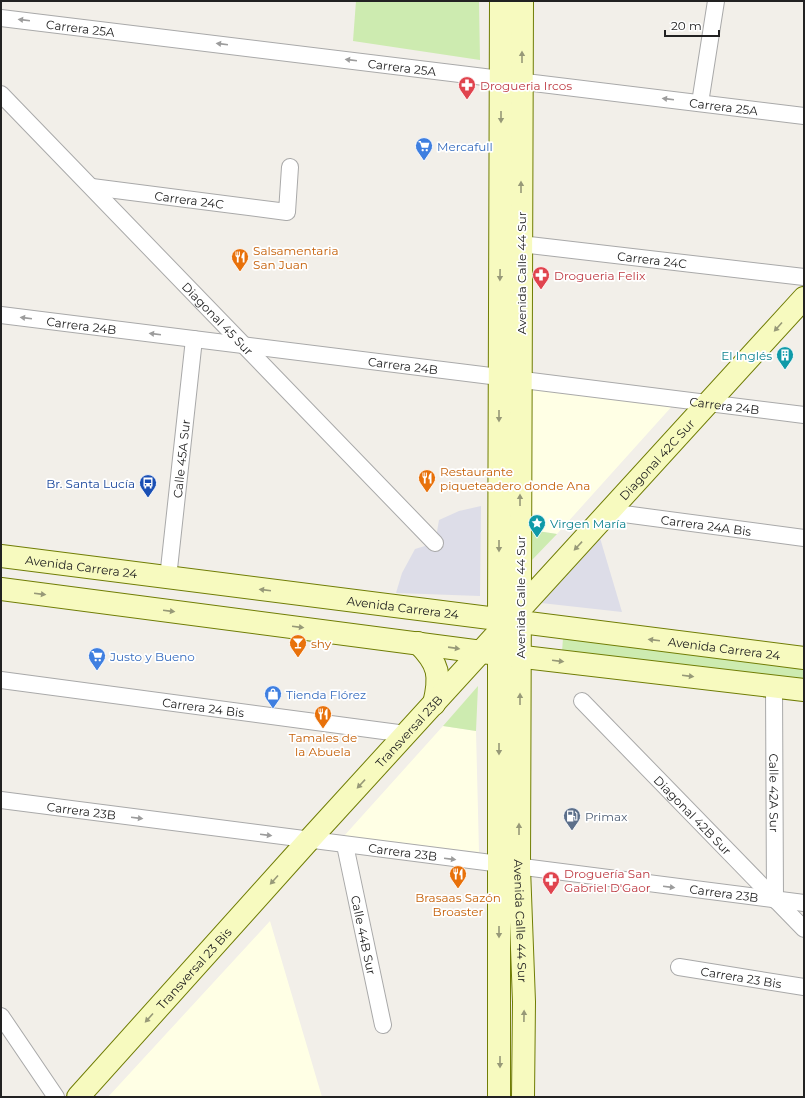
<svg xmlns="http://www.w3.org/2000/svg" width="805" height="1098" viewBox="0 0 805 1098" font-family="Montserrat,sans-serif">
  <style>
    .education { fill: #ffffe5 }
    .grass { fill: #cdebb0 }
    .plaza { fill: #dddde8 }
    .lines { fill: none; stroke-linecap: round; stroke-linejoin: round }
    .street-casing { stroke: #a9a9a9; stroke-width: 18 }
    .secondary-casing { stroke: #707d05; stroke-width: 24 }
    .street { stroke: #fff; stroke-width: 16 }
    .secondary { stroke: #f7fabf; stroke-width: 22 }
    .oneway { fill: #9c9c9c }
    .oneway2 { fill: #979978 }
    .labels { text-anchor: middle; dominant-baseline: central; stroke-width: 3.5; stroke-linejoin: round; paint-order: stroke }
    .street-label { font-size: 12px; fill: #222; stroke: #fff }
    .health-label { font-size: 12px; fill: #be3a42; stroke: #fff; text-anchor: start }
    .shop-label { font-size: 12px; fill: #366cbe; stroke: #fff; text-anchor: start }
    .food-label { font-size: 12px; fill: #c56008; stroke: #fff; text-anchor: start }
    .culture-label { font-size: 12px; fill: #0d838f; stroke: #fff; text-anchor: end }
    .transit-label { font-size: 12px; fill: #164399; stroke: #fff; text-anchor: end }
    .service-label { font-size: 12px; fill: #4e5e75; stroke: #fff; text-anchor: start }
  </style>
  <rect width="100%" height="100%" fill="#f2efe9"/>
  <path class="education" d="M 532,389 L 674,404 L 557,534 L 531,530 Z
    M 443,726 L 476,731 L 479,852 L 344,836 Z
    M 270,921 L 322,1097 L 108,1097 Z"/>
  <path class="grass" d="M 356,1 L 479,1 L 480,60 L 353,41 Z
    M 531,530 L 557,534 L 532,560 Z
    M 563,638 L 804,668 L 804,681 L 562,652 Z
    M 478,686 L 476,731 L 443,726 Z"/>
  <path class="plaza" d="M 481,506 L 480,596 L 396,593 L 402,573 L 415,549 L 435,543 L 439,520 L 459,511 Z
    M 600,538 L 622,612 L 541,603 Z"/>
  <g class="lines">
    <g class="street-casing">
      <g id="street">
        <path id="s1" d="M 1,18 L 804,116"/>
        <path id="s2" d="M 1,94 L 435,543"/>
        <path d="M 700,103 L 716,1"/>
        <path id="s3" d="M 92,187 L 287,212 L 290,167"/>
        <path id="s4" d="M 512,243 L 804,277"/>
        <path id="s5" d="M 1,315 L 804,415"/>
        <path id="s6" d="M 609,512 L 804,538"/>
        <path id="s7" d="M 168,578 L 194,339"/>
        <path id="s8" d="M 1,680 L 406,734"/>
        <path id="s9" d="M 774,686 L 775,900"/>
        <path id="s10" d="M 582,701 L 804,929"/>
        <path id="s11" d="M 1,800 L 804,903"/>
        <path id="s12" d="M 345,845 L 383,1025"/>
        <path id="s13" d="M 679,967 L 804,987"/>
        <path d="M 1,1016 L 56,1097"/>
      </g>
    </g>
    <g class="secondary-casing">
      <g id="secondary">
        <path id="s14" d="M 522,1 L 519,868 L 524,1002 L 523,1097"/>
        <path id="s15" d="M 1,556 L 804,658"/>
        <path d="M 1,589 L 482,652 L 804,690"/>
        <path d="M 418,643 C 439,664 441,675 434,704"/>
        <path id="s16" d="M 78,1097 L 309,840 L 804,298"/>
        <path d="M 499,1097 L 499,620 L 501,1"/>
      </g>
    </g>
    <use href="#street" class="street"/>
    <use href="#secondary" class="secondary"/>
  </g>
  <defs><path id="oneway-solid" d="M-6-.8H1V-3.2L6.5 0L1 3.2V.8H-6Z"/></defs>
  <g class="oneway">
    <use href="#oneway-solid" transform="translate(24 20) rotate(-173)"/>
    <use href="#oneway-solid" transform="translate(222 44) rotate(-173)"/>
    <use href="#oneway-solid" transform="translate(351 60) rotate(-173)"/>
    <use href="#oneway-solid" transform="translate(668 99) rotate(-173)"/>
    <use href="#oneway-solid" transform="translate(26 318) rotate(-173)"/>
    <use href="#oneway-solid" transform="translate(155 334) rotate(-173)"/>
    <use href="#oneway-solid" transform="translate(137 818) rotate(7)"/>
    <use href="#oneway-solid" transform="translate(266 835) rotate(7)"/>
    <use href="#oneway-solid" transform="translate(450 859) rotate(7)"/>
    <use href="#oneway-solid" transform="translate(669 887) rotate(7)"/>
  </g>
  <g class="oneway2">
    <use href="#oneway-solid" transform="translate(522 57) rotate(-90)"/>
    <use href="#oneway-solid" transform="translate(501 117) rotate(90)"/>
    <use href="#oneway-solid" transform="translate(521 187) rotate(-90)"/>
    <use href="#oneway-solid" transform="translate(500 275) rotate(91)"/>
    <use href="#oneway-solid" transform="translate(778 327) rotate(132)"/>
    <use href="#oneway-solid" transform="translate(499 416) rotate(90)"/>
    <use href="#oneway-solid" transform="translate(520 500) rotate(-90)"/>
    <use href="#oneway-solid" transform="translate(499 546) rotate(90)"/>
    <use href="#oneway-solid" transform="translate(578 546) rotate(133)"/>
    <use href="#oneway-solid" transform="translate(265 590) rotate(-173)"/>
    <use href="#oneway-solid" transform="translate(40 594) rotate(7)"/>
    <use href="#oneway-solid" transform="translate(169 611) rotate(7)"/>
    <use href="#oneway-solid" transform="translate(298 627) rotate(7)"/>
    <use href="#oneway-solid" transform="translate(654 640) rotate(-173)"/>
    <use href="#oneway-solid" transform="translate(454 648) rotate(8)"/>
    <use href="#oneway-solid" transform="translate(558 661) rotate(7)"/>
    <use href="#oneway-solid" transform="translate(688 676) rotate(7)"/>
    <use href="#oneway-solid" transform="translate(520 699) rotate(-90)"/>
    <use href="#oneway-solid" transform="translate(499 749) rotate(90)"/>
    <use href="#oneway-solid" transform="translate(361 784) rotate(133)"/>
    <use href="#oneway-solid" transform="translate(519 829) rotate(-90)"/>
    <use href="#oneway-solid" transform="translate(274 880) rotate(132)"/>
    <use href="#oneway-solid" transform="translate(499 932) rotate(90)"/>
    <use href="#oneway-solid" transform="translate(524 1016) rotate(-89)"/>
    <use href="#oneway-solid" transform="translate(149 1018) rotate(132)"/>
    <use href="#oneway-solid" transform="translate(500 1062) rotate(90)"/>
  </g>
  <defs>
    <g id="pharmacy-pin" transform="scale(0.9)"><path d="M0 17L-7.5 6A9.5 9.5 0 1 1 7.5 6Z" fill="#e0444e" stroke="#fff"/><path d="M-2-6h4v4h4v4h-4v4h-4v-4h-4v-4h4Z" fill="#fff"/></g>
    <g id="supermarket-pin" transform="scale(0.9)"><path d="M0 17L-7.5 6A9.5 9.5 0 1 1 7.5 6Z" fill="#3f7fe0" stroke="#fff"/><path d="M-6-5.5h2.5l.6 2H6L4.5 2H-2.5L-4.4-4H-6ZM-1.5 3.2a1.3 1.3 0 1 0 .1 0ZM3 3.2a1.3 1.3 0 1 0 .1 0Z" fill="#fff"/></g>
    <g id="restaurant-pin" transform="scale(0.9)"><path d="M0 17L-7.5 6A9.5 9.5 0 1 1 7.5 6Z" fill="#e8710a" stroke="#fff"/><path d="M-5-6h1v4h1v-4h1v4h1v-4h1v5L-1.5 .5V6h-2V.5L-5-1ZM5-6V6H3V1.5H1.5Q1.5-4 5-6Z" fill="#fff"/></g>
    <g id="building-pin" transform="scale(0.9)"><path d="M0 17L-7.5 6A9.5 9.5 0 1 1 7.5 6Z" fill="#0f9aa8" stroke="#fff"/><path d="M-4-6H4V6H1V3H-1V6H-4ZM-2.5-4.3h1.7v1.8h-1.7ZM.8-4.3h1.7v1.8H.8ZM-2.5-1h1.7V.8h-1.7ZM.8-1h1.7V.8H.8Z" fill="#fff"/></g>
    <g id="bus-pin" transform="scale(0.9)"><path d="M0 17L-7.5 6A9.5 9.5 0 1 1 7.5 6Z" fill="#1a4fb4" stroke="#fff"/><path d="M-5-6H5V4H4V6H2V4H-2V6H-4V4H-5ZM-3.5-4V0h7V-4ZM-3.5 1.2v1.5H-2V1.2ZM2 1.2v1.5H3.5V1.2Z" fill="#fff"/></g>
    <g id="sight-pin" transform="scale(0.9)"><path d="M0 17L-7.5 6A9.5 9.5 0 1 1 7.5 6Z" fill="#0f9aa8" stroke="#fff"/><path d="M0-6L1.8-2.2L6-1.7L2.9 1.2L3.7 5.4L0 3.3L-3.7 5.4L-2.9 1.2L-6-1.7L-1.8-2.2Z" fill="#fff"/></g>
    <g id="bar-pin" transform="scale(0.9)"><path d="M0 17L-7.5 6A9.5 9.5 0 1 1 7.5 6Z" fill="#e8710a" stroke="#fff"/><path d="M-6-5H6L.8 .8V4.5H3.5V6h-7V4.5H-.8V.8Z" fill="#fff"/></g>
    <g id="shop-pin" transform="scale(0.9)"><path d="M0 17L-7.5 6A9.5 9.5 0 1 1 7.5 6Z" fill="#3f7fe0" stroke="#fff"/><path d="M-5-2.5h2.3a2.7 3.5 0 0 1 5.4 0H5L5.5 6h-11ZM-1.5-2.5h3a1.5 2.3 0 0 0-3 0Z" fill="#fff"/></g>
    <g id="fuel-pin" transform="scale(0.9)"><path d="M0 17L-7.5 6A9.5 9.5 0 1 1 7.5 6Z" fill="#5c6f8a" stroke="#fff"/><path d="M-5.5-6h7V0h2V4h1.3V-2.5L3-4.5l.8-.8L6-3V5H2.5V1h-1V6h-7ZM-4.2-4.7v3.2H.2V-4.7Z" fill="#fff"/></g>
  </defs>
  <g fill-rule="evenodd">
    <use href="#pharmacy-pin" x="467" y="85"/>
    <use href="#supermarket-pin" x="424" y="146"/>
    <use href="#restaurant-pin" x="240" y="257"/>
    <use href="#pharmacy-pin" x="541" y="275"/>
    <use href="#building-pin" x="785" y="355"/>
    <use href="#restaurant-pin" x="427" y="478"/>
    <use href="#bus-pin" x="148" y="483"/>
    <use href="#sight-pin" x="537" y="523"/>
    <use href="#bar-pin" x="298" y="643"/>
    <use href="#supermarket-pin" x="97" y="656"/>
    <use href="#shop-pin" x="273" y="694"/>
    <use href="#restaurant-pin" x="323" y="714"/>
    <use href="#fuel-pin" x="572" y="816"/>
    <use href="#restaurant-pin" x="458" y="874"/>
    <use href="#pharmacy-pin" x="551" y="880"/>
  </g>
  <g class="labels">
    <g class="street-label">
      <text stroke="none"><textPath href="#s1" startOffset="80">Carrera 25A</textPath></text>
      <text stroke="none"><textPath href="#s1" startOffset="404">Carrera 25A</textPath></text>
      <text stroke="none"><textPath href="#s1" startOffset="728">Carrera 25A</textPath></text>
      <text stroke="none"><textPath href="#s3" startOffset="98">Carrera 24C</textPath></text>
      <text stroke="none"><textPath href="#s4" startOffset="141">Carrera 24C</textPath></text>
      <text transform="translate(521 273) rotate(-90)">Avenida Calle 44 Sur</text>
      <text stroke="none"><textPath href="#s2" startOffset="312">Diagonal 45 Sur</textPath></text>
      <text stroke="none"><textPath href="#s5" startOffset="81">Carrera 24B</textPath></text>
      <text stroke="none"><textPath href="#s5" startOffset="405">Carrera 24B</textPath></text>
      <text stroke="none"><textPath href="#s5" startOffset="729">Carrera 24B</textPath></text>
      <text stroke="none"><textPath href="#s7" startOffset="120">Calle 45A Sur</textPath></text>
      <text stroke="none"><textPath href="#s16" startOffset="861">Diagonal 42C Sur</textPath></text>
      <text stroke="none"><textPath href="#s6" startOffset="98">Carrera 24A Bis</textPath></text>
      <text stroke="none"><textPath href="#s15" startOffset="81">Avenida Carrera 24</textPath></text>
      <text transform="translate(520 597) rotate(-90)">Avenida Calle 44 Sur</text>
      <text stroke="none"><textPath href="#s15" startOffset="405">Avenida Carrera 24</textPath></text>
      <text stroke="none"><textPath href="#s15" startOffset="729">Avenida Carrera 24</textPath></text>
      <text stroke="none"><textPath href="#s8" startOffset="204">Carrera 24 Bis</textPath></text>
      <text stroke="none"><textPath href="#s16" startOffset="493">Transversal 23B</textPath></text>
      <text stroke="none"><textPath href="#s9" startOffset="107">Calle 42A Sur</textPath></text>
      <text stroke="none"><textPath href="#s11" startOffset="81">Carrera 23B</textPath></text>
      <text stroke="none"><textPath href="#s10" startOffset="159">Diagonal 42B Sur</textPath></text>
      <text stroke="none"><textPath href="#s11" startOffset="405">Carrera 23B</textPath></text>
      <text stroke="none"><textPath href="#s11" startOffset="729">Carrera 23B</textPath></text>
      <text stroke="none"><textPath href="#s14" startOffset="920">Avenida Calle 44 Sur</textPath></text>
      <text stroke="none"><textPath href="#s12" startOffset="92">Calle 44B Sur</textPath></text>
      <text stroke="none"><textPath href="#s16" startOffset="173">Transversal 23 Bis</textPath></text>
      <text stroke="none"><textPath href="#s13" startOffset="63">Carrera 23 Bis</textPath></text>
    </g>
    <g class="health-label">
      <text x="480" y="85">Drogueria Ircos</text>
      <text x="554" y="275">Drogueria Felix</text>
      <text x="564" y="873">Droguería San<tspan x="564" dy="14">Gabriel D'Gaor</tspan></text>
    </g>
    <g class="shop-label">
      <text x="437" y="146">Mercafull</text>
      <text x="110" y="656">Justo y Bueno</text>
      <text x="286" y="694">Tienda Flórez</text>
    </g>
    <g class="food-label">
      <text x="253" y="250">Salsamentaria<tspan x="253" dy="14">San Juan</tspan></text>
      <text x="440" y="471">Restaurante<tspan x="440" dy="14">piqueteadero donde Ana</tspan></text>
      <text x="311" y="643">shy</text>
      <text x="323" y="737" text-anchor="middle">Tamales de<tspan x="323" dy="14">la Abuela</tspan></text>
      <text x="458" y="897" text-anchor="middle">Brasaas Sazón<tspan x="458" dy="14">Broaster</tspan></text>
    </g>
    <g class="culture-label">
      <text x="772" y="355">El Inglés</text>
      <text x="550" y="523" text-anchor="start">Virgen María</text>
    </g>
    <g class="transit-label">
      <text x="135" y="483">Br. Santa Lucía</text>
    </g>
    <g class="service-label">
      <text x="585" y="816">Primax</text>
    </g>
  </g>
  <rect width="805" height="1098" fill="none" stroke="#222222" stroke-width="4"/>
  <path d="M665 30v6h54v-6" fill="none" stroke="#222222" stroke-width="2"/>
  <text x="671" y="30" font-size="12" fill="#222222" stroke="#ffffff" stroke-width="3" paint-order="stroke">20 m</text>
</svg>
